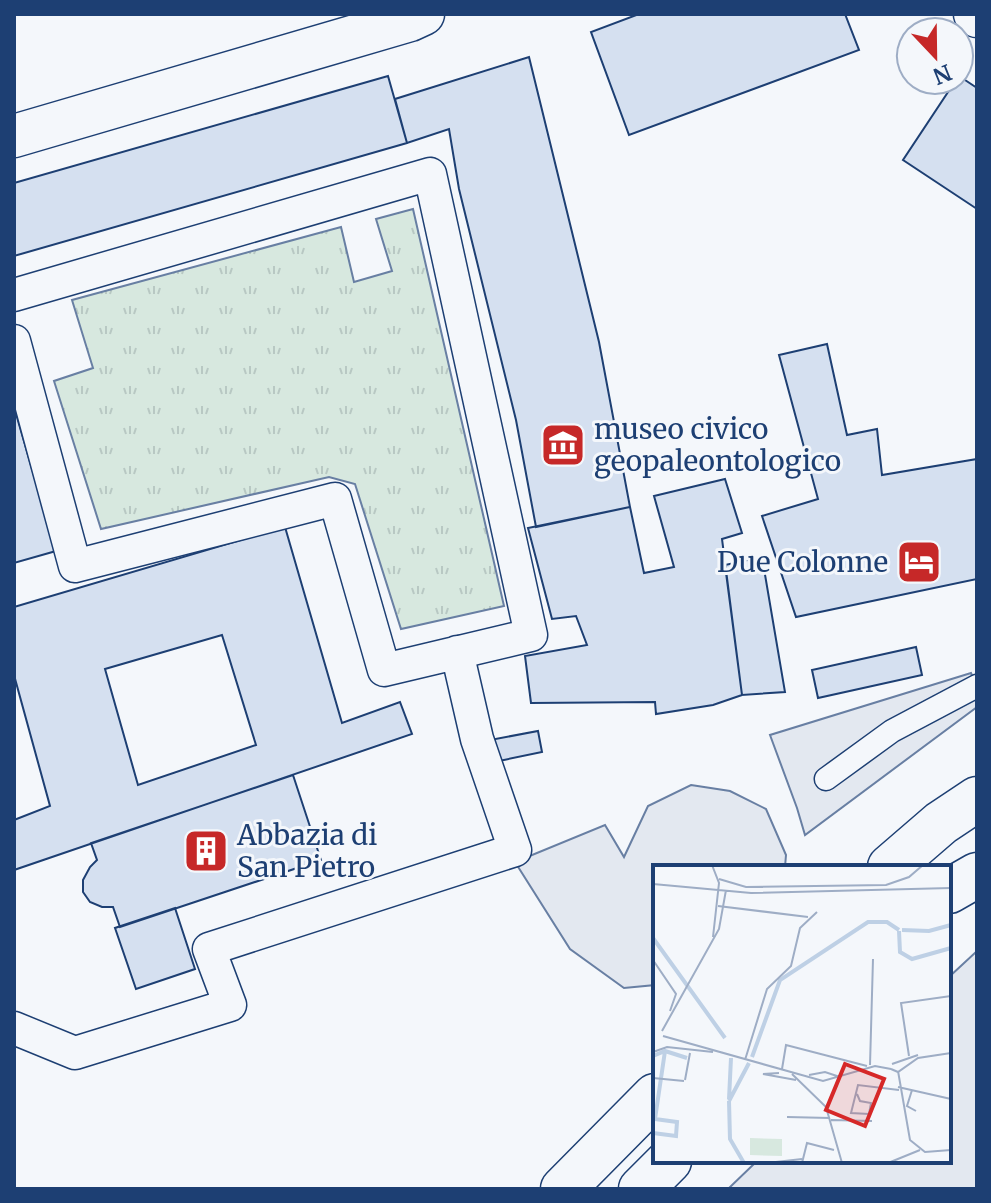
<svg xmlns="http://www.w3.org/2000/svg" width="991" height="1203" viewBox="0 0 991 1203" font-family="Merriweather,serif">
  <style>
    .grass { fill: url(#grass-tufts); stroke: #687fa3; stroke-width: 2 }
    .parking { fill: #e3e8f0; stroke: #687fa3; stroke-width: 2 }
    .building { fill: #d5e0f0; stroke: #1d3f73; stroke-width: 2; fill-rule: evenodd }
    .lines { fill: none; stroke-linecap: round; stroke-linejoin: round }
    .service-casing { stroke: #1d3f73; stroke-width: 25 }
    .pedestrian-casing { stroke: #1d3f73; stroke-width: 35 }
    .minor-casing { stroke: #1d3f73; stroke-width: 45 }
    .primary-casing { stroke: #1d3f73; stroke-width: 47 }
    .service { stroke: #f4f7fb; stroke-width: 22 }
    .pedestrian { stroke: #f4f7fb; stroke-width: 32 }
    .minor { stroke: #f4f7fb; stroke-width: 42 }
    .primary { stroke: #f4f7fb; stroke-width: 44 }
    .labels { text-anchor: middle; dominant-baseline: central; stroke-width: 6; stroke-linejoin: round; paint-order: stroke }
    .poi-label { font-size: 28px; fill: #1d3f73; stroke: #f4f7fb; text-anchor: start }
    .inset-river { fill: none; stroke: #bed0e5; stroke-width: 4 }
    .inset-road { fill: none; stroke: #9eadc5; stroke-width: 2 }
    .view { fill: #d62828; fill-opacity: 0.15; stroke: #d62828; stroke-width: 4 }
    .inset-edge { fill: none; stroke: #1d3f73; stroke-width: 4 }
  </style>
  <defs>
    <pattern id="grass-tufts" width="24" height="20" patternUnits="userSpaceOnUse" patternTransform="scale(2)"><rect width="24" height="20" fill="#d7e8df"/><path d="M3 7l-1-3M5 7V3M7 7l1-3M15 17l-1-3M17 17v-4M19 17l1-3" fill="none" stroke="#b8c8c3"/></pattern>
  </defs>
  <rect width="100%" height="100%" fill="#f4f7fb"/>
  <path class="grass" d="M 413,209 L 504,606 L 401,629 L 355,484 L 329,477 L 101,529 L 54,381 L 93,368 L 72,300 L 341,227 L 354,282 L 392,271 L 376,219 Z"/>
  <path class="parking" d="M 971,673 L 977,687 L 977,707 L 805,835 L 797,808 L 770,735 Z
    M 691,785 L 730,791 L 766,809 L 786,855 L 785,867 L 655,867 L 655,985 L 624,988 L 570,949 L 515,862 L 605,825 L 624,857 L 648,806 Z
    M 977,951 L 977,1189 L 728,1189 L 757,1161 L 949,1161 L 949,977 Z"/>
  <path class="building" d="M 639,14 L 845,14 L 859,50 L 629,135 L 591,32 Z
    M 529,57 L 599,342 L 630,507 L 536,527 L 516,420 L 459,189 L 449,129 L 407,143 L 395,99 Z
    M 388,76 L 407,143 L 14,256 L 14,183 Z
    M 959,76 L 977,88 L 977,209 L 903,160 L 956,80 L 959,80 Z
    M 827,344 L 847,435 L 877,429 L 882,475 L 977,459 L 977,579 L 796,617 L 762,516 L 818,499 L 779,355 Z
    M 14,407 L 56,551 L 14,563 Z
    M 725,479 L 742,533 L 722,539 L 742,695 L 713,705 L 656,714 L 655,702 L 531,703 L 525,656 L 587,645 L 576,616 L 552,619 L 528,528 L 630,507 L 644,573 L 674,567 L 654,496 Z
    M 285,527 L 342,723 L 400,702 L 412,734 L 14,870 L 14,820 L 50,806 L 14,675 L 14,607 ZM 222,635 L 256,745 L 138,785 L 105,669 Z
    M 762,557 L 785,692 L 742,695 L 725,565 Z
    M 916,647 L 922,675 L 818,698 L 812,670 Z
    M 538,731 L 542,752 L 494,762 L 490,740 Z
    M 293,775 L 321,860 L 120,927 L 113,907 L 102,907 L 90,902 L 83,892 L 83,880 L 90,867 L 97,860 L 91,843 Z
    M 175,908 L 195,969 L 136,989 L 115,928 Z"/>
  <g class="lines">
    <g class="service-casing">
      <path id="service" d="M 826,779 L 892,731 L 977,686"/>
    </g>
    <g class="pedestrian-casing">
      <path id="pedestrian" d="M 14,295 L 430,174 L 531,635 L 384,670 L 335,499 L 75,566 L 14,341
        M 14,1028 L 75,1053 L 230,1005 L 209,949 L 515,850 L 477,739 L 457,652"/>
    </g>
    <g class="minor-casing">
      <path id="minor" d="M 975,14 L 977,16
        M 14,136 L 410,20 L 423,14"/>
    </g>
    <g class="primary-casing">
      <path id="primary" d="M 890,867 L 941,823 L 977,799
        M 949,891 L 977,875
        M 563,1189 L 655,1096
        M 641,1189 L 669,1161"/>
    </g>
    <use href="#service" class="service"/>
    <use href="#pedestrian" class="pedestrian"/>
    <use href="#minor" class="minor"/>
    <use href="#primary" class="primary"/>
  </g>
  <defs>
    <g id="museum-square" transform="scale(2.3)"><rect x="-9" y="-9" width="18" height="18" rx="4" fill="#c62828" stroke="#f4f7fb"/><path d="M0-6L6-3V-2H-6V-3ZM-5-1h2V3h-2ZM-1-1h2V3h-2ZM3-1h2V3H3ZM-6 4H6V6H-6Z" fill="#fff"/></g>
    <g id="hotel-square" transform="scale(2.3)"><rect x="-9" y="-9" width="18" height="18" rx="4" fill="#c62828" stroke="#f4f7fb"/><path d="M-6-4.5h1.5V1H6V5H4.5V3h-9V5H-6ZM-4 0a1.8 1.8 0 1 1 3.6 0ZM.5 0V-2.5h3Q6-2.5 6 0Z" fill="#fff"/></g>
    <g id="building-square" transform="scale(2.3)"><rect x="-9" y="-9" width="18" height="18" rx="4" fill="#c62828" stroke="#f4f7fb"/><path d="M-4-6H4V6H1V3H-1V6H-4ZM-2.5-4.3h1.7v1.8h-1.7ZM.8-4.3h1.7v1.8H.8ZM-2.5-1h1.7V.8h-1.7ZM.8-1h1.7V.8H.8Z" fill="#fff"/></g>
  </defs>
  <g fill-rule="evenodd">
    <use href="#museum-square" x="563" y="445"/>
    <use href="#hotel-square" x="919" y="562"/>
    <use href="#building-square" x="206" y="851"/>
  </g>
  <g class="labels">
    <g class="poi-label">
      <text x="594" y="429">museo civico<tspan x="594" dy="32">geopaleontologico</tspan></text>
      <text x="888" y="562" text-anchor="end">Due Colonne</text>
      <text x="237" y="835">Abbazia di<tspan x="237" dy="32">San Pietro</tspan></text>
    </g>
  </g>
  <g transform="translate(653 865)">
    <rect width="298" height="298" fill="#f4f7fb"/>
    <path d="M 97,273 L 129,274 L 129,291 L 97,290 Z" fill="#d7e8df"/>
    <path class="inset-river" d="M 249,65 L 276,66 L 298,60M 246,66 L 247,87 L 259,94 L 298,83M 0,73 L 72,173M 0,191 L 12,186 L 34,193M 99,192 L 127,115 L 215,57 L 234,57 L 246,65M 76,234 L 78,193M 76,236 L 96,198M 76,236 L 77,274 L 91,298M 0,268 L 23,271 L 24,257 L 2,254 L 12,186"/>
    <path class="inset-road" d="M 59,0 L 66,18 L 60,72M 66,14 L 93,22 L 233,20 L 256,12 L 270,0M 0,19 L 98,28 L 298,23M 65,41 L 155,52M 0,95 L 23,129 L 17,146M 9,166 L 66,64 L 73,25M 10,171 L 170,216 L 222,201 L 238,204M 0,187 L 14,182 L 60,187M 256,191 L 248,138 L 298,131M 92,195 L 114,124 L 138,101 L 147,63 L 164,47M 239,199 L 265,190M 217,200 L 220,94M 129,204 L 133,180 L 214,201M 238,204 L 245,207 L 265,193 L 298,188M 245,206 L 257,275 L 272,287 L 298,285M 126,208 L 110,209 L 143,215M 139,209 L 173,242 L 189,298M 156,210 L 172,207 L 187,212M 0,213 L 31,216M 32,215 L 37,188M 245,222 L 298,234M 259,225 L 254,241 L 263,246M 204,229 L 207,236 L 218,238 L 216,249 L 198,248 L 205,220 L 246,225M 134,252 L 177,253M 178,255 L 219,256M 114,298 L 149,294M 149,298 L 154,278 L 181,285M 235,298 L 267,285"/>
    <path class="view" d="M 192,199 L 231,214 L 212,261 L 173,245 Z"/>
    <rect width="298" height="298" class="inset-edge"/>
  </g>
  <rect width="991" height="1203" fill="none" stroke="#1d3f73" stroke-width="32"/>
  <g transform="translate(935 56) rotate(158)"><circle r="38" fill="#f4f7fb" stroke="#9eadc5" stroke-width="2"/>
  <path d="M0-6L14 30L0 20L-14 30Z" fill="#c62828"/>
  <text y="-12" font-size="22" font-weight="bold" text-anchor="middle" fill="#1d3f73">N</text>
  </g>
</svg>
